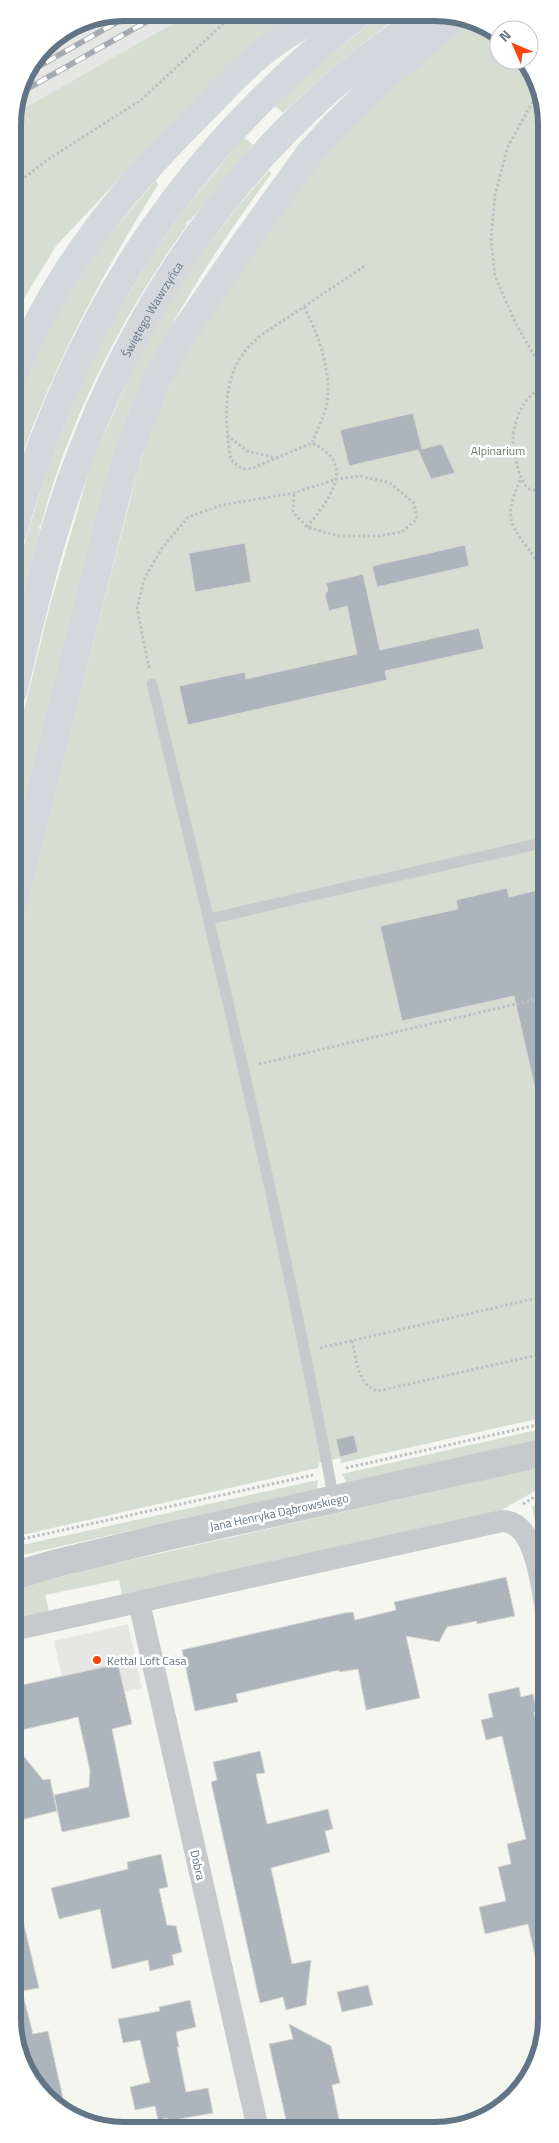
<svg xmlns="http://www.w3.org/2000/svg" width="559" height="2143" viewBox="0 0 559 2143" font-family="'Titillium Web',sans-serif">
  <style>
    .built { fill: #e6e7e5 }
    .green { fill: #d6ded2 }
    .building { fill: #acb5bb; stroke: #d7d7d4 }
    .lines { fill: none; stroke-linecap: round; stroke-linejoin: round }
    .path { stroke: #bdc0c2; stroke-width: 3; stroke-dasharray: 2.5 2.5; stroke-linecap: butt }
    .service { stroke: #c7cacd; stroke-width: 11 }
    .minor { stroke: #c7cacd; stroke-width: 22 }
    .tertiary { stroke: #c7cacd; stroke-width: 28 }
    .secondary { stroke: #d3d8dd; stroke-width: 28 }
    .rail-casing { stroke: #a4aab0; stroke-width: 5.5 }
    .rail { stroke: #fff; stroke-width: 4; stroke-dasharray: 11; stroke-linecap: butt }
    .poi-dot { fill: #f64711; stroke: #fff; stroke-width: 2 }
    .labels { text-anchor: middle; dominant-baseline: central; stroke-width: 5; stroke-linejoin: round; paint-order: stroke }
    .street-label { font-size: 12px; fill: #617586; stroke: #fff }
    .park-label { font-size: 12px; fill: #667c61; stroke: #fff }
    .poi-label { font-size: 12px; fill: #617586; stroke: #fff; text-anchor: start }
    .rim { fill: none; stroke: #617586; stroke-width: 6 }
  </style>
  <rect width="100%" height="100%" fill="#f6f6f1"/>
  <path class="built" d="M 125,13 L 191,13 L 14,114 L 21,81 L 44,47 L 95,18 Z
    M 128,1624 L 142,1688 L 68,1704 L 54,1641 Z"/>
  <path class="green" d="M 191,13 L 295,14 L 174,121 L 56,246 L 17,310 L 13,308 L 14,114 Z
    M 382,14 L 402,14 C 359,45 320,77 283,113 L 275,106 L 313,69 Z
    M 468,22 L 499,39 L 499,60 L 523,60 L 545,110 L 546,1417 L 341,1463 L 340,1458 L 319,1463 L 318,1468 L 13,1537 L 13,957 L 139,465 L 156,415 L 181,361 L 259,234 L 358,112 Z
    M 244,137 L 253,145 L 190,221 L 186,222 L 187,225 C 122,316 70,417 41,525 L 39,527 L 40,530 L 13,629 L 13,586 L 25,542 L 49,464 L 79,389 L 108,328 L 153,254 L 187,206 Z
    M 269,171 L 271,172 L 271,174 C 208,260 150,349 115,450 L 13,850 L 13,754 L 50,605 L 91,464 L 142,349 L 174,295 L 200,256 L 239,205 Z
    M 156,180 L 158,185 C 99,278 49,375 13,480 L 13,411 L 51,323 L 96,251 Z
    M 546,1428 L 546,1438 L 347,1483 L 342,1474 Z
    M 546,1466 L 546,1485 L 496,1513 L 123,1599 L 119,1580 L 45,1595 L 50,1616 L 13,1624 L 13,1590 L 82,1571 Z
    M 318,1480 L 317,1489 L 13,1557 L 13,1547 Z
    M 546,1496 L 546,1524 L 536,1526 L 532,1507 Z"/>
  <path class="building" d="M 413,413 L 422,449 L 442,444 L 455,473 L 431,479 L 418,450 L 349,466 L 340,430 Z
    M 245,543 L 251,582 L 195,592 L 189,553 Z
    M 465,545 L 469,566 L 377,587 L 372,566 Z
    M 363,574 L 380,650 L 479,628 L 484,649 L 385,671 L 387,680 L 188,725 L 179,686 L 245,672 L 246,679 L 357,654 L 347,606 L 329,611 L 325,595 L 328,590 L 326,583 Z
    M 507,888 L 509,897 L 546,888 L 546,988 L 537,990 L 546,1028 L 546,1101 L 538,1102 L 514,996 L 402,1021 L 380,926 L 458,909 L 456,900 Z
    M 354,1435 L 358,1452 L 340,1457 L 336,1439 Z
    M 506,1577 L 515,1616 L 477,1624 L 477,1621 L 447,1627 L 439,1642 L 406,1636 L 420,1698 L 366,1710 L 358,1669 L 339,1672 L 339,1670 L 236,1694 L 238,1702 L 195,1711 L 182,1650 L 344,1613 L 353,1612 L 355,1620 L 396,1610 L 394,1602 Z
    M 118,1664 L 132,1724 L 112,1729 L 130,1817 L 62,1832 L 54,1795 L 89,1787 L 90,1770 L 78,1717 L 13,1732 L 13,1687 Z
    M 519,1687 L 521,1697 L 533,1694 L 537,1712 L 534,1712 L 543,1755 L 546,1755 L 546,1799 L 537,1801 L 546,1832 L 546,1968 L 538,1969 L 528,1924 L 485,1934 L 479,1907 L 506,1901 L 498,1867 L 511,1864 L 507,1844 L 526,1839 L 502,1736 L 486,1740 L 481,1720 L 493,1717 L 488,1694 Z
    M 13,1743 L 43,1780 L 50,1779 L 57,1811 L 13,1822 Z
    M 260,1751 L 265,1773 L 256,1774 L 267,1824 L 328,1809 L 333,1829 L 325,1831 L 330,1852 L 271,1868 L 292,1964 L 311,1960 L 306,2005 L 286,2010 L 283,1997 L 260,2003 L 211,1782 L 217,1780 L 213,1762 Z
    M 161,1854 L 168,1887 L 159,1889 L 167,1925 L 176,1926 L 182,1952 L 172,1955 L 174,1965 L 150,1971 L 148,1960 L 112,1969 L 100,1909 L 59,1919 L 51,1888 L 128,1869 L 127,1862 Z
    M 21,1912 L 39,1988 L 22,1991 L 33,2034 L 48,2031 L 65,2107 L 40,2093 L 14,2033 L 13,1913 Z
    M 368,1985 L 373,2005 L 342,2012 L 337,1992 Z
    M 190,2000 L 196,2027 L 176,2032 L 179,2047 L 177,2047 L 186,2092 L 208,2088 L 213,2113 L 168,2121 L 167,2118 L 158,2120 L 155,2106 L 135,2110 L 130,2087 L 150,2082 L 140,2040 L 123,2043 L 118,2019 L 160,2011 L 159,2007 Z
    M 289,2024 L 331,2046 L 340,2083 L 332,2085 L 341,2129 L 288,2129 L 269,2044 L 293,2039 Z"/>
  <g class="lines">
    <path class="path" d="M 538,93 L 508,146 L 495,195 L 491,239 L 495,276 L 516,324 L 546,376
      M 13,187 L 44,162 L 141,100 L 222,25 L 238,13
      M 304,307 C 318,334 329,364 328,395 C 327,412 318,428 312,443
      M 546,383 C 535,391 526,399 520,411 C 517,418 513,430 513,437 C 513,453 524,516 546,478
      M 227,435 L 247,451 L 277,458
      M 520,480 C 501,524 513,525 536,560 C 541,568 543,580 546,590
      M 307,527 C 329,500 358,464 312,443 L 253,468 L 242,469 L 231,460 C 225,426 222,384 242,355 C 253,338 274,327 290,316 C 315,299 341,282 366,265
      M 149,668 L 137,608 L 145,577 L 162,548 L 188,517 L 222,505 L 294,493 L 337,479 L 360,476 L 390,483 L 414,503 L 417,519 L 402,532 L 378,536 L 338,536 L 307,527 L 293,512 L 294,493
      M 259,1064 L 546,997
      M 352,1341 C 357,1359 357,1385 378,1391 L 546,1353
      M 320,1348 L 546,1296
      M 346,1468 L 546,1423
      M 523,1504 L 546,1490
      M 13,1541 L 313,1475"/>
    <path class="service" d="M 152,684 C 218,955 282,1226 334,1500
      M 209,919 L 546,842"/>
    <path class="minor" d="M 139,1602 L 258,2129
      M 13,1630 L 502,1521 C 536,1521 541,1585 546,1610"/>
    <path class="tertiary" d="M 13,1576 L 57,1563 L 165,1537 L 546,1452"/>
    <g class="secondary">
      <path d="M 13,377 C 55,271 120,193 200,113 C 224,89 249,60 278,41 C 291,31 306,23 319,14"/>
      <path d="M 13,532 C 75,318 182,152 359,14"/>
      <path id="s1" d="M 13,692 C 32,614 50,534 79,459 C 147,280 265,119 428,15"/>
      <path d="M 13,904 L 116,496 L 128,453 L 157,379 L 182,335 L 247,240 L 309,154 L 337,123 L 380,81 L 458,15"/>
    </g>
    <g class="rail-casing">
      <path id="rail" d="M 27,73 L 133,13
        M 18,94 L 162,13"/>
    </g>
    <use href="#rail" class="rail"/>
  </g>
  <circle class="poi-dot" cx="97" cy="1660" r="5"/>
  <g class="labels">
    <g class="street-label">
      <text stroke="none"><textPath href="#s1" startOffset="409">Świętego Wawrzyńca</textPath></text>
      <text transform="translate(279 1512) rotate(-12)">Jana Henryka Dąbrowskiego</text>
      <text transform="translate(198 1865) rotate(77)">Dobra</text>
    </g>
    <g class="park-label">
      <text x="498" y="450">Alpinarium</text>
    </g>
    <g class="poi-label">
      <text x="107" y="1660">Kettal Loft Casa</text>
    </g>
  </g>
  <path d="M0 0H559V2143H0ZM124 21H435A103 103 0 0 1 538 124V2019A103 103 0 0 1 435 2122H124A103 103 0 0 1 21 2019V124A103 103 0 0 1 124 21Z" fill="#fff" fill-rule="evenodd"/>
  <path class="rim" d="M124 21H435A103 103 0 0 1 538 124V2019A103 103 0 0 1 435 2122H124A103 103 0 0 1 21 2019V124A103 103 0 0 1 124 21Z"/>
  <g transform="translate(514 45) rotate(315)"><circle r="24" fill="#ffffff" stroke="#c0c8cf"/>
  <path d="M0-4L9 19L0 12L-9 19Z" fill="#f64711"/>
  <text y="-8" font-size="14" font-weight="bold" text-anchor="middle" fill="#617586">N</text>
  </g>
</svg>
